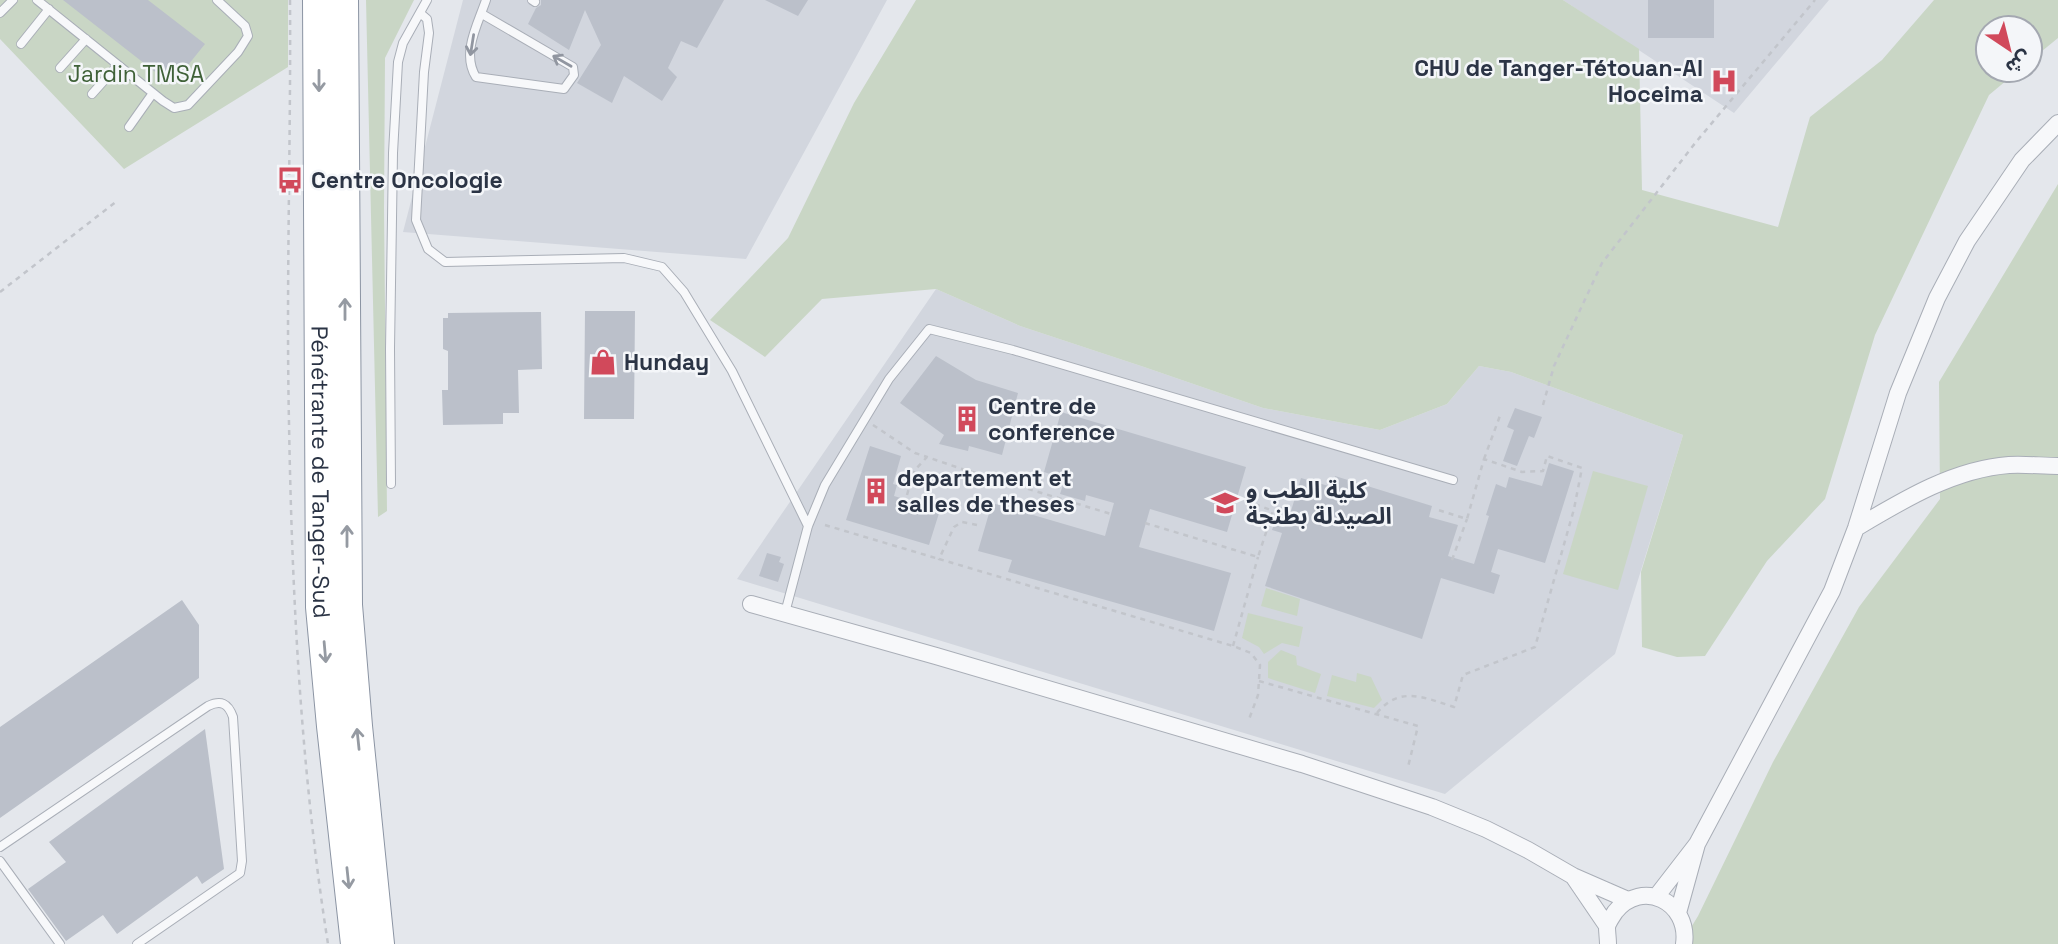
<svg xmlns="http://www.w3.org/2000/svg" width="2058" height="944" viewBox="0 0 2058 944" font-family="'Space Grotesk','Noto Sans Arabic',sans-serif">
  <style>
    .built { fill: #d2d6de }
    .green { fill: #c9d6c5 }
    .building { fill: #bbc0ca }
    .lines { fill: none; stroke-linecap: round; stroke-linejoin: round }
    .lane-casing { stroke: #a9aeb7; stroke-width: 10 }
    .street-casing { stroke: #a9aeb7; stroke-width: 18 }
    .highway-casing { stroke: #8b94a3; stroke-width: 32 }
    .path { stroke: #c2c5cb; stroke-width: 2.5; stroke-dasharray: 5 5; stroke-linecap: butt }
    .lane { stroke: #f7f8fa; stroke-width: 8 }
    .street { stroke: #f7f8fa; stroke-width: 16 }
    .highway { stroke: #fff; stroke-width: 30 }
    .oneway { stroke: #9196a0 }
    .oneway2 { stroke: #959aa2 }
    .labels { text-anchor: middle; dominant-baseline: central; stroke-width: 5; stroke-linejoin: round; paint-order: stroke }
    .poi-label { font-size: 23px; font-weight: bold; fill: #2b3445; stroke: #f4f6f9; text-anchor: start }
    .park-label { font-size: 23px; fill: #3f6138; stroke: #f4f6f9 }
    .street-label { font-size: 23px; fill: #2b3445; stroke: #f4f6f9 }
  </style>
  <rect width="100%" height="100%" fill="#e4e7ec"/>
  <path class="built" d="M 463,0 L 887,0 L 746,259 L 403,232 Z
    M 1563,0 L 1829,0 L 1734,113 Z
    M 936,289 L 1020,326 L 1144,367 L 1263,408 L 1380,430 L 1447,404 L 1479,366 L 1511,372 L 1683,435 L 1615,654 L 1445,794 L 737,579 Z"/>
  <path class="green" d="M 0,0 L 288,0 L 288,67 L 124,169 L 0,39 Z
    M 366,0 L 414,0 L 385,58 L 384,207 L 387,511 L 378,517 Z
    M 916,0 L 1563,0 L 1639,49 L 1642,190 L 1778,227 L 1810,117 L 1882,60 L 1934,0 L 2058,0 L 2058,38 L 2030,61 L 2030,28 L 1988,28 L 1988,70 L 2019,70 L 1989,95 L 1875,335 L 1825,499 L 1767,561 L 1705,656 L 1677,657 L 1642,647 L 1641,572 L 1683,435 L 1511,372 L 1479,366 L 1447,404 L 1380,430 L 1263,408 L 1144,367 L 1020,326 L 936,289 L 822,299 L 765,357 L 710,320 L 788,238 L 854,103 Z
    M 2058,184 L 2058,944 L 1681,944 L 1698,916 L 1773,762 L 1859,607 L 1940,499 L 1939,382 Z
    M 1593,471 L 1648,486 L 1618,590 L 1563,574 Z
    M 1266,588 L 1300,599 L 1297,616 L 1261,606 Z
    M 1248,613 L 1303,627 L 1299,647 L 1282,643 L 1264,654 L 1259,647 L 1242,638 Z
    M 1281,650 L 1296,656 L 1297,665 L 1321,674 L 1315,693 L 1268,678 L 1268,662 Z
    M 1357,673 L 1371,677 L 1382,700 L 1374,708 L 1327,696 L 1332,675 L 1356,682 Z"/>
  <path class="building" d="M 63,0 L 148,0 L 205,44 L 172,85 Z
    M 541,0 L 724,0 L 697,48 L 681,41 L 668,68 L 677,77 L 662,101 L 624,76 L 612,103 L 577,83 L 601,45 L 585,10 L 569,50 L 528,24 L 536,8 L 541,5 Z
    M 765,0 L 808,0 L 798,16 Z
    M 1648,0 L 1714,0 L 1714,38 L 1648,38 Z
    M 585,311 L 635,311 L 634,419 L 584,419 Z
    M 541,312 L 542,369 L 518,370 L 519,413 L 503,413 L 503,424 L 443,425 L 442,390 L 448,390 L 448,351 L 443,349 L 443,318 L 448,318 L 448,313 Z
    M 936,356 L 976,380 L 1018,393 L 1002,455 L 969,446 L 968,451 L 939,444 L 944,435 L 900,403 Z
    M 1515,408 L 1542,417 L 1534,438 L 1529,436 L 1517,466 L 1503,461 L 1514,430 L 1507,427 Z
    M 1061,412 L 1246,467 L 1227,532 L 1150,509 L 1139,547 L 1231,573 L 1214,631 L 1008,572 L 1012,560 L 978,551 L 992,503 L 1105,536 L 1114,503 L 1086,495 L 1085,501 L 1060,494 L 1065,479 L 1044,472 Z
    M 870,446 L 901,456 L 893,484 L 897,485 L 894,496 L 940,510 L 929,545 L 846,520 Z
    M 1549,463 L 1574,471 L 1545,563 L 1498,549 L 1491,572 L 1500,575 L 1494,594 L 1441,578 L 1422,639 L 1265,586 L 1282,533 L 1272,530 L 1280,507 L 1291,511 L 1301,478 L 1332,487 L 1335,476 L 1432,506 L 1429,517 L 1458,525 L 1448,556 L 1474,564 L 1489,516 L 1486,515 L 1496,484 L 1506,488 L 1509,477 L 1542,486 Z
    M 767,553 L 781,557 L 779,562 L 784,564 L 778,582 L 759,576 Z
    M 182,600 L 199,625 L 199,678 L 0,818 L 0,727 Z
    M 205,729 L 224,869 L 202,884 L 197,876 L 117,934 L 103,915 L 66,941 L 28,889 L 66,862 L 49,842 Z"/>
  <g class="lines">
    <g class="lane-casing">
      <path id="lane" d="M 37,0 L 163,101 L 174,108 L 188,105 L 238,52 L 248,36 L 245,26 L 217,0
        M 532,0 L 535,2
        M 0,13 L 13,0
        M 420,13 L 427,19 L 429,33 L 424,72 L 416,220 L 428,249 L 445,262 L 624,258 L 662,267 L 684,292 L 732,371 L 808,526
        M 482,14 L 573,67 L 574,75 L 564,89 L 476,77 C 461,53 478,24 486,0
        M 21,44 L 49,9
        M 60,68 L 86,39
        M 92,94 L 118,65
        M 129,127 L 153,93
        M 391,484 L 390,349 L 393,153 L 398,62 L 403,43 L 427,0
        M 785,613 L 808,526 L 825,485 L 889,379 L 929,329 L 1013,350 L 1453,480
        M 0,847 L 208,706 C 221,700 228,703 233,717 L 242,861 L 240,873 L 137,944
        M 0,861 L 60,944"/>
    </g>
    <g class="street-casing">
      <path id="street" d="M 1856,528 C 1903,500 1954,469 2009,465 C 2025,464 2042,466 2058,466
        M 751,604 L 936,656 L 1302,764 L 1432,807 L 1486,829 L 1528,850 L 1573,876 L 1628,900
        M 1697,844 L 1832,591 L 1856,528 L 1898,393 L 1937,298 L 1967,241 L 2022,160 L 2058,123
        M 1573,876 L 1607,926
        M 1656,897 L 1697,844 L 1678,913
        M 1608,944 C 1608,939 1607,932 1607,927 C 1608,922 1612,917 1615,912 C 1642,878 1690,902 1684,944"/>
    </g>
    <g class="highway-casing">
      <g id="highway">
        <path id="s1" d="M 318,0 L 321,607 L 332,726 L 356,944"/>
        <path d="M 343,0 L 347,605 L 357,726 L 379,944"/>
      </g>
    </g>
    <path class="path" d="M 290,0 C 291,141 286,282 289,423 C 292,597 301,772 328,944
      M 0,292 L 117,201
      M 1543,405 L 1554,366 L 1602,263 L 1696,142 L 1815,0
      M 873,425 L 915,453 L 927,457
      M 1484,459 L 1501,413
      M 907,495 L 914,471 L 927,457 L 959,468 L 1111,514
      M 1255,504 L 1273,511
      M 1145,523 L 1258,557 L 1273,511 L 1276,512
      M 825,525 L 939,559
      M 977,525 L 962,522 L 954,527 L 939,559 L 1233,646 L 1251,653 L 1260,665 L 1258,695 L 1248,722
      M 1452,560 L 1467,519
      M 1233,646 L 1258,557
      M 1259,681 L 1418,726 L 1408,767
      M 1377,713 C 1400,685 1425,698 1454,707 L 1463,675 L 1535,647 L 1574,509 L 1582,468 L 1547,456 L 1543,471 L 1522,472 L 1484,459 L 1467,519 L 1435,509"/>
    <use href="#lane" class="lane"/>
    <use href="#street" class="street"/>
    <use href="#highway" class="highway"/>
  </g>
  <defs><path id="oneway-shaft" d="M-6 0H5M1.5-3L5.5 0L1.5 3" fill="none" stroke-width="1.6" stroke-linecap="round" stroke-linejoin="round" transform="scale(1.75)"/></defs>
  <g class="oneway">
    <use href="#oneway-shaft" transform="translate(472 45) rotate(99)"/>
    <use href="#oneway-shaft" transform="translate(562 61) rotate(-150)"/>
  </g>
  <g class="oneway2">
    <use href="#oneway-shaft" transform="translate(319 81) rotate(90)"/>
    <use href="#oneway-shaft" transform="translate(345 309) rotate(-90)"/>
    <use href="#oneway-shaft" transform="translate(347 536) rotate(-90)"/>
    <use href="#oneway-shaft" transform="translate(325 652) rotate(85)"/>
    <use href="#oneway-shaft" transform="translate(358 739) rotate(-96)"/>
    <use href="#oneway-shaft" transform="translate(348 878) rotate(84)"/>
  </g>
  <defs>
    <g id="hospital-bare" transform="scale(2.1)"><path d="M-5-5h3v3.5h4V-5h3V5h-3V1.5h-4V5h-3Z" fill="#d1495b" stroke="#f4f6f9" stroke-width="2.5" paint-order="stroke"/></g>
    <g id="bus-bare" transform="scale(2.1)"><path d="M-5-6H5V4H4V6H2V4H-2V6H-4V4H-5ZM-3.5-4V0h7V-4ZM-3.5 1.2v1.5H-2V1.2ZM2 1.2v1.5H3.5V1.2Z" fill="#d1495b" stroke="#f4f6f9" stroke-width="2.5" paint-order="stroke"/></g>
    <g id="shop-bare" transform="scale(2.1)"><path d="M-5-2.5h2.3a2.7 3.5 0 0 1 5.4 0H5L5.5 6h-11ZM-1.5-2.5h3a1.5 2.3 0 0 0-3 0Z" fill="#d1495b" stroke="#f4f6f9" stroke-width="2.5" paint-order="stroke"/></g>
    <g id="building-bare" transform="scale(2.1)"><path d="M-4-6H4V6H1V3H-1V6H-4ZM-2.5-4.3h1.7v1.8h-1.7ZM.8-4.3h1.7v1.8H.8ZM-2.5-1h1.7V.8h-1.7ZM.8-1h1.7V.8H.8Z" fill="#d1495b" stroke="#f4f6f9" stroke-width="2.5" paint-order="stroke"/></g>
    <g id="university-bare" transform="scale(2.1)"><path d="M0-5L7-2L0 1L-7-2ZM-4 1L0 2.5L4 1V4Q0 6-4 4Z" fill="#d1495b" stroke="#f4f6f9" stroke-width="2.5" paint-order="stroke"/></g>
  </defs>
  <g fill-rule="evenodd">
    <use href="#hospital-bare" x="1724" y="81"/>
    <use href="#bus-bare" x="290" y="180"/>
    <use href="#shop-bare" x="603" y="362"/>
    <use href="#building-bare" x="967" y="419"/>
    <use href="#building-bare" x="876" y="491"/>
    <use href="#university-bare" x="1225" y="503"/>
  </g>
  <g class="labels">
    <g class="poi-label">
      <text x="1703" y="68" text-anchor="end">CHU de Tanger-Tétouan-Al<tspan x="1703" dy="26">Hoceima</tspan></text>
      <text x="311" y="180">Centre Oncologie</text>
      <text x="624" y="362">Hunday</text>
      <text x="988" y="406">Centre de<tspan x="988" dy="26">conference</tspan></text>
      <text x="897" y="478">departement et<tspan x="897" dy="26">salles de theses</tspan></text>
      <text x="1246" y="490">كلية الطب و<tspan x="1246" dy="26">الصيدلة بطنجة</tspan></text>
    </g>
    <g class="park-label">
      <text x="136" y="74">Jardin TMSA</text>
    </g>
    <g class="street-label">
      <text stroke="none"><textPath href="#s1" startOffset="472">Pénétrante de Tanger-Sud</textPath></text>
    </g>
  </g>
  <g transform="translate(2009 49) rotate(145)"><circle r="33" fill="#f4f6f9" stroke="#a4a8b1" stroke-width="2"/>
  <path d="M0-5L12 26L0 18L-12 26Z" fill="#d1495b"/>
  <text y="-10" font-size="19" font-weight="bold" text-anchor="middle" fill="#2b3445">ش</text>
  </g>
</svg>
